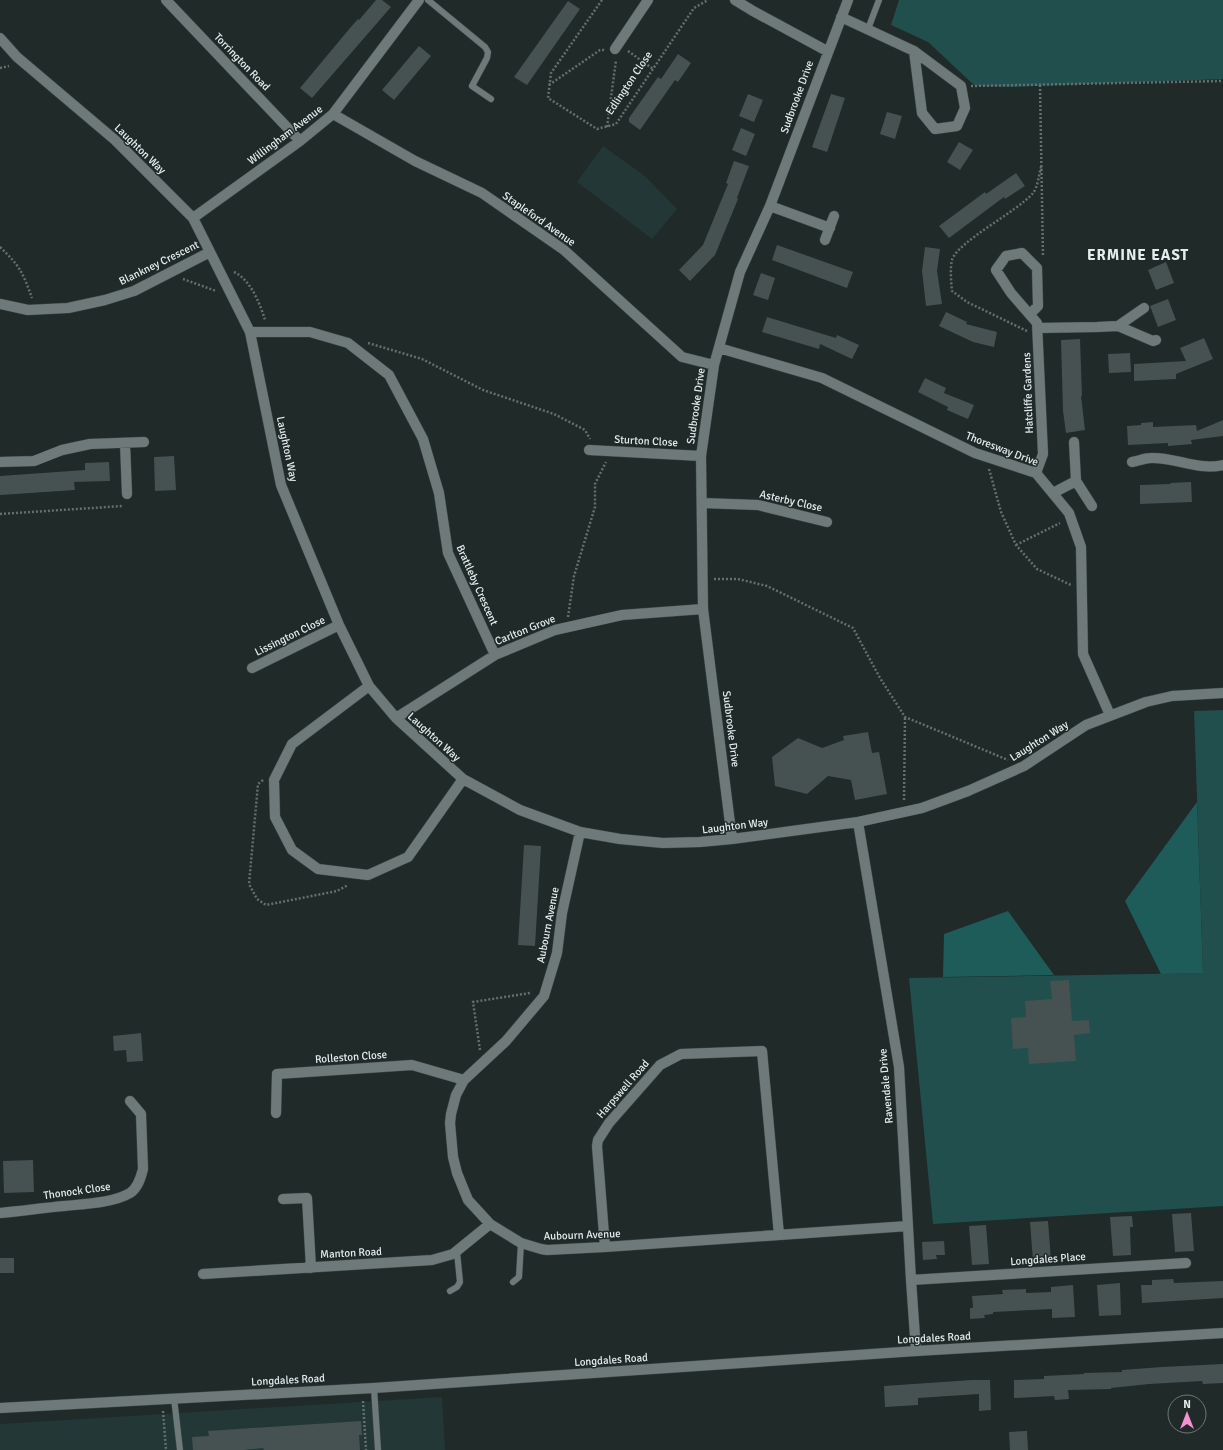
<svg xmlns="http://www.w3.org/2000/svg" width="1223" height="1450" viewBox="0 0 1223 1450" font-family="Signika,sans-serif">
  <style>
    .built { fill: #233736 }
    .green { fill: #204f4d }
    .forest { fill: #1e5c5a }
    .building { fill: #455251 }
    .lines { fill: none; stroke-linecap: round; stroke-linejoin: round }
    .service-casing { stroke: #3d4746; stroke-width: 7 }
    .minor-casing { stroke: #3d4746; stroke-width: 11 }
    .secondary-casing { stroke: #3d4746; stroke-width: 11 }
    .path { stroke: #656f6e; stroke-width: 2.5; stroke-dasharray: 2 2; stroke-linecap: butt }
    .service { stroke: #6d7a79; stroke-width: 6 }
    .minor { stroke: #6d7a79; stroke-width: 10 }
    .secondary { stroke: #6d7a79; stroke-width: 10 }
    .labels { text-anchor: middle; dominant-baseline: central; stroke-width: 3; stroke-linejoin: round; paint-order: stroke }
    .street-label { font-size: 11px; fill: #e5edec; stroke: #1f2a29 }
    .district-label { font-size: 15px; font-weight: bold; letter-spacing: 1px; fill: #e5edec; stroke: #1f2a29 }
  </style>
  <rect width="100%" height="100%" fill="#1f2a29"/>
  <path class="built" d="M 603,146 L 645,176 L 677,209 L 652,239 L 577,182 Z
    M 442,1397 L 445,1450 L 0,1450 L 0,1424 Z"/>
  <path class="green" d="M 899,0 L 1223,0 L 1223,79 L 1009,87 L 975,86 L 928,42 L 891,25 Z
    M 1223,710 L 1223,1206 L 933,1224 L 909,978 L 1203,973 L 1194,711 Z"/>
  <path class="forest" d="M 1197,802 L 1203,973 L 1161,974 L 1125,901 Z
    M 1008,911 L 1054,975 L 943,977 L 944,934 Z"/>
  <path class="building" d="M 376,0 L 382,0 L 391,7 L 312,98 L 300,88 L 350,28 L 358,19 L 359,20 Z
    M 568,1 L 580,9 L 527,85 L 514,77 Z
    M 419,46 L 431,56 L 394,100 L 382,90 Z
    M 678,54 L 691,63 L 678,82 L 675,80 L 640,130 L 629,122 L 629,118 L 658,77 L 661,79 Z
    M 748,94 L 763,100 L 754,122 L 739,116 Z
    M 831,94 L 845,98 L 827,152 L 812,147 Z
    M 887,112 L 902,116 L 895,139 L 880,134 Z
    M 741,128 L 755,134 L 746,156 L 732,150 Z
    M 959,142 L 973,150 L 960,170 L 947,162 Z
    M 734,161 L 749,166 L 737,198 L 738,199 L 715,255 L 690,281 L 679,270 L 703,245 L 728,184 L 726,183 Z
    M 1016,173 L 1025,186 L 1005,199 L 1004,197 L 949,238 L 939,226 L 985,192 L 986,194 Z
    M 777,245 L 853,272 L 847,288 L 772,260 Z
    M 925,247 L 940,249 L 937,271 L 942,304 L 926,306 L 922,271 Z
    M 1166,262 L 1174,283 L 1156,290 L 1148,270 Z
    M 761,273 L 775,278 L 768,300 L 753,295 Z
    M 1168,299 L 1176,320 L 1158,327 L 1150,306 Z
    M 946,312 L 967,322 L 966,324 L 997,332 L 994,347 L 973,342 L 939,326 Z
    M 767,317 L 836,338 L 837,335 L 859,345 L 852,359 L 820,344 L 819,349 L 762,332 Z
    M 1204,338 L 1213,359 L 1176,374 L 1176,379 L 1134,381 L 1134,364 L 1186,361 L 1180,348 Z
    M 1080,339 L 1082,396 L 1081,396 L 1085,430 L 1066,433 L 1063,411 L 1061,340 Z
    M 1130,353 L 1131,372 L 1109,373 L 1108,354 Z
    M 925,378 L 946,388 L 944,393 L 974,405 L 968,419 L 947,410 L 948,407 L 918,392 Z
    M 1223,420 L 1223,436 L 1191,440 L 1192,444 L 1168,446 L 1168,443 L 1128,445 L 1127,426 L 1141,425 L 1141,423 L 1153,422 L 1153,427 L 1196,425 L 1197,431 Z
    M 174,456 L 176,490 L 155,491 L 154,457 Z
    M 109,462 L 110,481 L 74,482 L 75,490 L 0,495 L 0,476 L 85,470 L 85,463 Z
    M 1191,482 L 1192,502 L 1140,504 L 1140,485 L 1171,484 L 1170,483 Z
    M 868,732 L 872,753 L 879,752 L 887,794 L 855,800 L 851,780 L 828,776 L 807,794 L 775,786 L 772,757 L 798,738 L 822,748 L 844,740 L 843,736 Z
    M 524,845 L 541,846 L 535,946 L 518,945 Z
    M 1069,980 L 1072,1021 L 1089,1020 L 1090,1033 L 1074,1035 L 1076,1061 L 1029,1064 L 1028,1048 L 1013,1049 L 1011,1018 L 1026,1017 L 1025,1001 L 1052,999 L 1050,981 Z
    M 141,1033 L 143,1061 L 127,1062 L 126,1050 L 114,1051 L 113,1036 Z
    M 33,1160 L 34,1192 L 4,1193 L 3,1161 Z
    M 1191,1213 L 1194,1251 L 1175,1252 L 1172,1214 Z
    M 1132,1216 L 1133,1227 L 1130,1227 L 1131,1255 L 1113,1256 L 1110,1217 Z
    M 1048,1221 L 1051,1260 L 1033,1261 L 1030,1222 Z
    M 986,1225 L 989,1264 L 972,1265 L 969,1226 Z
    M 944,1241 L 945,1255 L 936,1255 L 937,1259 L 923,1260 L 922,1242 Z
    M 0,1258 L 14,1258 L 14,1273 L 0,1273 Z
    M 1173,1279 L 1174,1283 L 1223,1281 L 1223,1298 L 1142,1303 L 1141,1285 L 1152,1285 L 1152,1280 Z
    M 1120,1283 L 1121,1315 L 1099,1316 L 1097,1285 Z
    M 1073,1285 L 1075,1317 L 1052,1318 L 1052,1309 L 993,1312 L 993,1314 L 984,1315 L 985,1318 L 970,1319 L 970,1308 L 973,1308 L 972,1296 L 1003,1294 L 1002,1290 L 1026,1289 L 1026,1293 L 1051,1292 L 1051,1287 Z
    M 1223,1364 L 1223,1383 L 1203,1384 L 1202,1381 L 1149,1384 L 1111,1388 L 1111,1389 L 1068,1390 L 1069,1399 L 1055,1400 L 1054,1396 L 1014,1398 L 1014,1380 L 1044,1379 L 1044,1376 L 1084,1374 L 1084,1373 L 1122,1372 L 1122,1370 L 1162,1367 Z
    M 972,1380 L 990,1380 L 991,1410 L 979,1411 L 979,1394 L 918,1398 L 918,1405 L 885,1407 L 884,1386 Z
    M 361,1421 L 362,1435 L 359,1435 L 360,1450 L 264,1450 L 263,1448 L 243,1450 L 193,1450 L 192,1437 L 209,1436 L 208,1431 Z
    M 1027,1431 L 1028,1450 L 1010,1450 L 1009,1432 Z"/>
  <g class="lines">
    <g class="service-casing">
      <path id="service" d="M 428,0 L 485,47 L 488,52 L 487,58 L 472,86 L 491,99
        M 868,29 L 879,0
        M 513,1282 L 519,1277 L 521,1243
        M 450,1291 L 457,1287 L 460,1282 L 457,1252
        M 374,1388 L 378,1450
        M 174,1398 L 180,1450"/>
    </g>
    <g class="minor-casing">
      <path id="minor" d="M 166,0 L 300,141
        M 735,0 L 753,11 L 827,51
        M 841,17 L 914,51 L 961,86 L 965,108 L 957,126 L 935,129 L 922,113 L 914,51
        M 0,38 L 17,57 L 115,140 L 193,218 L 250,332 L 281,485 L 339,625 L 369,686 L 396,718 L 463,779 L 520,810 L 580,832 L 620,839 L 663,843 L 700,842 L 732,839 L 858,822 L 922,808 L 968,791 L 1024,766 L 1086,725 L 1146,702 L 1172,696 L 1223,693
        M 615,49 L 648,0
        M 333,114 L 415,161 L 482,193 L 564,250 L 682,357 L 714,365
        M 770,206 L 830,228
        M 193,218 L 300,141 L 333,114 L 419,0
        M 825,240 L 834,216
        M 0,304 L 28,310 L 68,308 L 105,300 L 134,291 L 210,252
        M 1030,314 L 1038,306 L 1037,268 L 1022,253 L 1006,256 L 996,270 L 1011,293 L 1037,323 L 1043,454 L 1036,473
        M 1118,326 L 1144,308
        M 1038,328 L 1097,327 L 1118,326 L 1153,341 L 1156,340
        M 250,332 L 310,332 L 348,343 L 389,375 L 423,439 L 439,493 L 448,553 L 495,655
        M 719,348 L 822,378 L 975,453 L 1036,473 L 1069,513 L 1081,547 L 1083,654 L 1110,715
        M 125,443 L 127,494
        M 589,450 L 701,456
        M 0,462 L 34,461 L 62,450 L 90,444 L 144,442
        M 1132,462 C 1138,461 1145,458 1151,458 C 1175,457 1198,471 1223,465
        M 1076,481 L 1092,506
        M 1053,493 L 1076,481 L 1074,442
        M 702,503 L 758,505 L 827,522
        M 252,668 L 339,625
        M 369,686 L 292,744 L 274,780 L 275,817 L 292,850 L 318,869 L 368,875 L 408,857 L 463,779
        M 396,718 L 495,655 L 555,630 L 622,615 L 703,609
        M 858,822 L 899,1067 L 911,1280 L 916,1351
        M 580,832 L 562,913 L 557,953 L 544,996 L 506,1041 L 464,1080 L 456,1095 L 451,1114 L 450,1123 L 453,1157 L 457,1173 L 468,1200 L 490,1224 L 521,1243 L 541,1249 L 547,1250 L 605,1247 L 908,1226
        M 732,839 L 703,609 L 701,456 L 714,365 L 740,272 L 770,206 L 848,0
        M 276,1113 L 277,1074 L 412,1065 L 464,1080
        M 283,1199 L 307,1198 L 311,1268
        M 0,1213 C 21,1211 43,1208 64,1206 C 84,1204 113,1203 130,1193 C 138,1188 141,1177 143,1169 L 141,1114 L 130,1101
        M 605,1247 L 597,1146 L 598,1140 L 609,1123 L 660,1065 L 681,1054 L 762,1051 L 779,1235
        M 203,1274 L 432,1260 L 453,1254 L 490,1224
        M 911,1280 L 1186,1263"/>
    </g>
    <g class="secondary-casing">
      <path id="secondary" d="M 0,1408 L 374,1388 L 916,1351 L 1223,1333"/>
    </g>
    <path class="path" d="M 602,0 L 551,73 L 548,98 L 597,129 L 616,124 L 694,8 L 708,0
      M 628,51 L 653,69
      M 0,68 L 9,66
      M 549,85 L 600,50 L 605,50
      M 1040,85 L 1043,257
      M 971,86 L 1223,81
      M 607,127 L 616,60
      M 0,247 C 20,266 23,273 32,298
      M 234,272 C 251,280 260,304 265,320
      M 183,279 L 216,291
      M 1027,331 L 967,302 L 952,291 C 951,281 950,269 952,260 C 958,241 1017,212 1033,193 C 1038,187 1039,174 1041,167
      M 368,343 L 422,359 L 483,390 L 554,414 L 585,430 L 590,439
      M 989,469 L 1001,512 L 1016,545 L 1037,569 L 1071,585
      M 0,514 L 123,506
      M 1016,545 L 1060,523
      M 714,579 L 738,579 L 767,586 L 853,628 L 880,678 L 905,717 L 1008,760
      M 568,617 L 574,576 L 595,507 L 595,484 L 606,462
      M 263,780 L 258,784 L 249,884 L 257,899 L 266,905 L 337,891 L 348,885
      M 904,800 L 905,717
      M 480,1050 L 473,1002 L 530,993
      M 363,1401 L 366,1450
      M 163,1411 L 166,1450"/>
    <use href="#service" class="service"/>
    <use href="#minor" class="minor"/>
    <use href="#secondary" class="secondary"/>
  </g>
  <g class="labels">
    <g class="street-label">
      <text transform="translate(242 62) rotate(46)">Torrington Road</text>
      <text transform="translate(629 83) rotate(-56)">Edlington Close</text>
      <text transform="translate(797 97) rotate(-70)">Sudbrooke Drive</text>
      <text transform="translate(285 135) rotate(-37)">Willingham Avenue</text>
      <text transform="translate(140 149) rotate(44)">Laughton Way</text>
      <text transform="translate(539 219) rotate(35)">Stapleford Avenue</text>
      <text transform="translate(159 263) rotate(-26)">Blankney Crescent</text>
      <text transform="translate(1028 393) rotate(-92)">Hatcliffe Gardens</text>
      <text transform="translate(696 406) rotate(-82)">Sudbrooke Drive</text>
      <text transform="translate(646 441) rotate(3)">Sturton Close</text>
      <text transform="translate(287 449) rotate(78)">Laughton Way</text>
      <text transform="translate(1002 449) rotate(21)">Thoresway Drive</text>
      <text transform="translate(791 501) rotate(13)">Asterby Close</text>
      <text transform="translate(477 585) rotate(66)">Brattleby Crescent</text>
      <text transform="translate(525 630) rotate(-22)">Carlton Grove</text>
      <text transform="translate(290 636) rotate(-26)">Lissington Close</text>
      <text transform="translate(731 729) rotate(83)">Sudbrooke Drive</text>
      <text transform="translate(434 737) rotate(42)">Laughton Way</text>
      <text transform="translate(1039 741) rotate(-32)">Laughton Way</text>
      <text transform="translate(735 826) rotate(-7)">Laughton Way</text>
      <text transform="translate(548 925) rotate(-79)">Aubourn Avenue</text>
      <text transform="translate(351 1057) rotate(-4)">Rolleston Close</text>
      <text transform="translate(886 1086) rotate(-95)">Ravendale Drive</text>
      <text transform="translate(623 1089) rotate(-49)">Harpswell Road</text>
      <text transform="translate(77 1191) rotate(-8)">Thonock Close</text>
      <text transform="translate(582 1235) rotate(-2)">Aubourn Avenue</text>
      <text transform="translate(351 1253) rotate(-3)">Manton Road</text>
      <text transform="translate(1048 1259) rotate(-4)">Longdales Place</text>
      <text transform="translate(934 1338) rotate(-3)">Longdales Road</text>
      <text transform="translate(611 1360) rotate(-4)">Longdales Road</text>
      <text transform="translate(288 1380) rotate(-3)">Longdales Road</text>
    </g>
    <g class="district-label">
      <text x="1138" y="255">ERMINE EAST</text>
    </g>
  </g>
  <g transform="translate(1187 1414)"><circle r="19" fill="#1f2a29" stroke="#6e7877"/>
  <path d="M0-3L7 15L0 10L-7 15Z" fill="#f690d0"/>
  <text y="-6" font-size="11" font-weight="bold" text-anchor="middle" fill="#e5edec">N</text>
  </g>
</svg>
